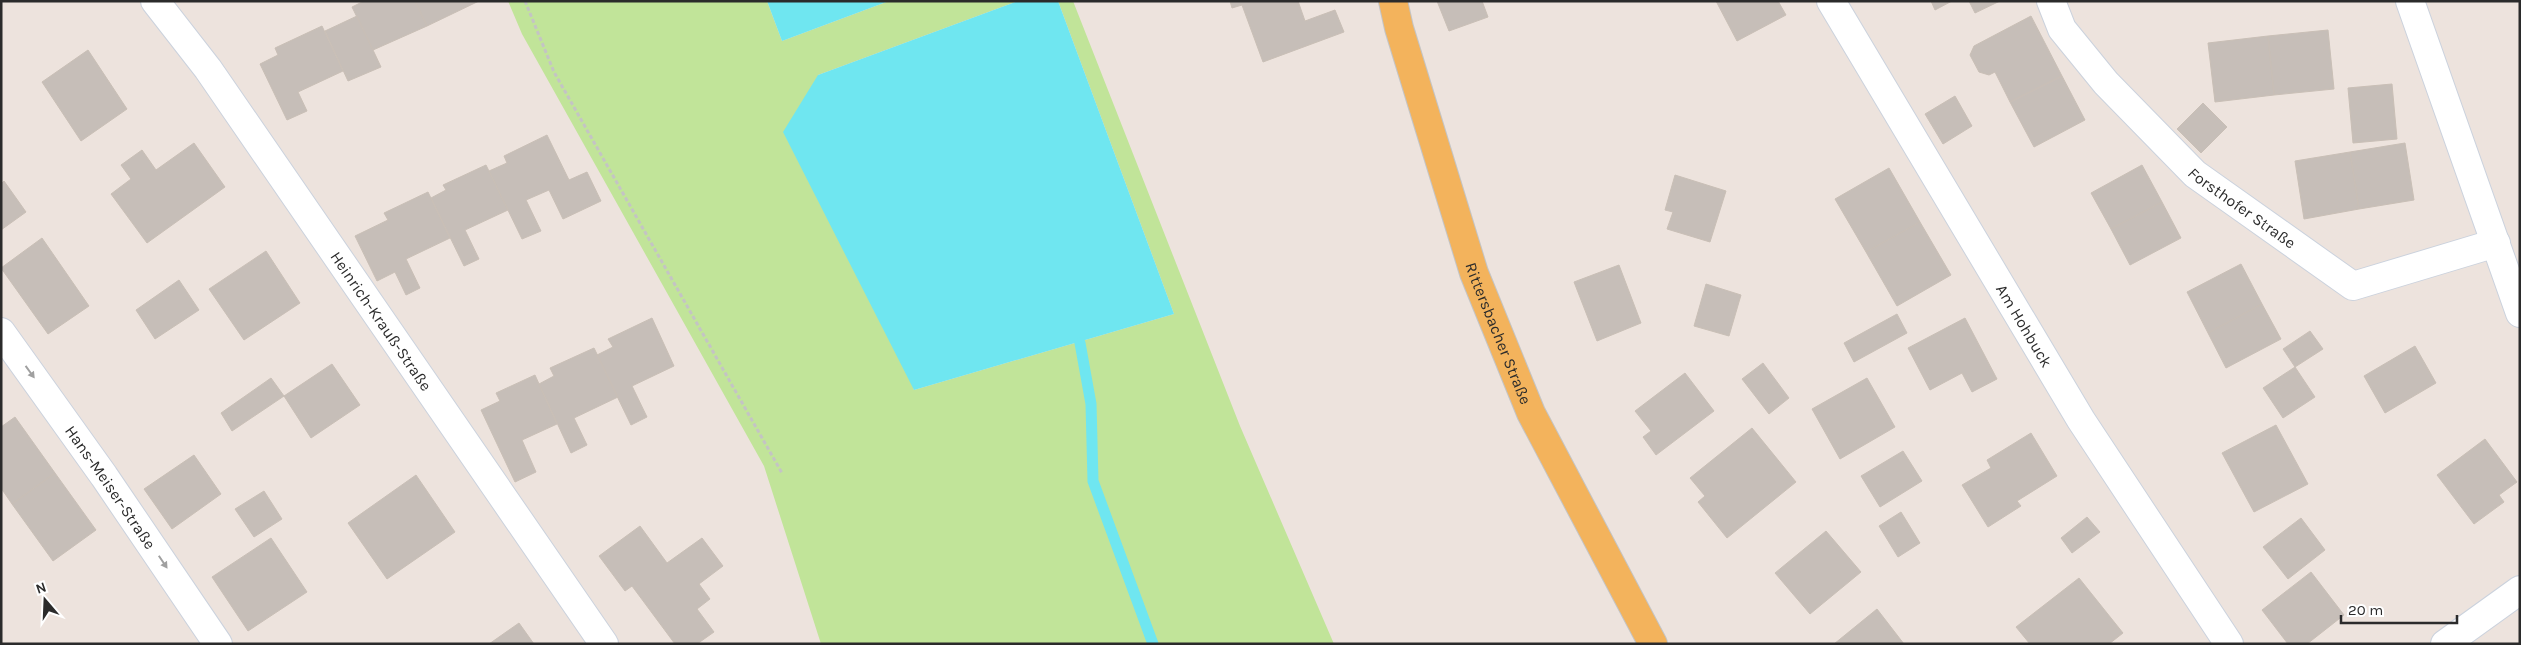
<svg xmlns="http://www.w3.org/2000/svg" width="2521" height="645" viewBox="0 0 2521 645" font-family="Karla,sans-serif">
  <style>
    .green { fill: #c1e499 }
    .water { fill: #6fe6f0 }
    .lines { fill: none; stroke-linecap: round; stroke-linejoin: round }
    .stream { stroke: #6fe6f0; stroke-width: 11 }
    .building { fill: #c6beb8; stroke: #c9bfb6 }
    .minor-casing { stroke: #cbd2dd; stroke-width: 30 }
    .major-casing { stroke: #c4c4c4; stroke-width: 30 }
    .path { stroke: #c4c4c4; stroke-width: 3; stroke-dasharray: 4 2.5; stroke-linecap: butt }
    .minor { stroke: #fff; stroke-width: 28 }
    .major { stroke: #f3b35c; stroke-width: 28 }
    .oneway { fill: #a0a0a0 }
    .labels { text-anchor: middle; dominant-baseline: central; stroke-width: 5; stroke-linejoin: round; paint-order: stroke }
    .street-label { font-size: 16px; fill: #2b2b2b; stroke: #fff }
  </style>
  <rect width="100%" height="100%" fill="#ede3dd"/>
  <path class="green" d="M 508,1 L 767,1 L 782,41 L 889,1 L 1018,1 L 818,75 L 914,390 L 1174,314 L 1058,1 L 1073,1 L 1240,426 L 1334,644 L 821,644 L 764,466 L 522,34 Z"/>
  <path class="water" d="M 767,1 L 889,1 L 782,41 Z
    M 1018,1 L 1058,1 L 1174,314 L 914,390 L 783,132 L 818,75 Z"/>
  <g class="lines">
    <path class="stream" d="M 1080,343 L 1091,404 L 1093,481 L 1153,644"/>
  </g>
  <path class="building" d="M 364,1 L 415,1 L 427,26 L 373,50 L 352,7 Z
    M 415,1 L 479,1 L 427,26 Z
    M 1230,1 L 1298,1 L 1305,21 L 1335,10 L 1344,32 L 1263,62 L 1242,5 L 1232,8 Z
    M 1437,1 L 1482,1 L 1488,17 L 1449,31 Z
    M 1716,1 L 1778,1 L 1786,15 L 1737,41 Z
    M 1931,1 L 1952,1 L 1935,10 Z
    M 1969,1 L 2000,1 L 1975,13 Z
    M 357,16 L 381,67 L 348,81 L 325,31 Z
    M 2031,16 L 2062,76 L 2010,102 L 1995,72 L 1989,75 L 1979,72 L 1970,55 L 1974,46 Z
    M 322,26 L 343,71 L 298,92 L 307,111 L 287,120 L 260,64 L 278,55 L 275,48 Z
    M 2328,30 L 2334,89 L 2274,95 L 2268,36 Z
    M 2268,36 L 2274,95 L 2215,102 L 2208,43 Z
    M 88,50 L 127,109 L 81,141 L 42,82 Z
    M 2062,76 L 2085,120 L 2034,147 L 2010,102 Z
    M 2392,84 L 2397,139 L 2353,143 L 2348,88 Z
    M 1955,96 L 1972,126 L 1943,144 L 1925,114 Z
    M 2203,103 L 2227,127 L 2201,153 L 2177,129 Z
    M 547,135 L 569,180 L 587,172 L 601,201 L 563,219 L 549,190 L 526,200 L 541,231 L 522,239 L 489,171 L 507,163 L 504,156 Z
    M 194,143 L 225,187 L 147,243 L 111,194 L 131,179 L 121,165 L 142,150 L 156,170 Z
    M 2405,143 L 2414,200 L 2359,209 L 2350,152 Z
    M 2350,152 L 2359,209 L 2304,219 L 2295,161 Z
    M 486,165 L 508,210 L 465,230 L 479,259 L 464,266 L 431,198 L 446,190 L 443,185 Z
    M 2142,165 L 2162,202 L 2111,229 L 2091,193 Z
    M 1889,168 L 1920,222 L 1866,252 L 1835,199 Z
    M 1675,175 L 1726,191 L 1710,242 L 1667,229 L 1673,212 L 1665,210 Z
    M 4,181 L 26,212 L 1,230 L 1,184 Z
    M 428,192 L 450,238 L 406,259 L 420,288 L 406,295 L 395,272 L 377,281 L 355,236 L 388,220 L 384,213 Z
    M 2162,202 L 2181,238 L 2130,265 L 2111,229 Z
    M 1920,222 L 1951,275 L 1897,306 L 1866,252 Z
    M 42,238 L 89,306 L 48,334 L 1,268 Z
    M 266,251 L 300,303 L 244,340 L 209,289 Z
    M 2241,264 L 2262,304 L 2208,333 L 2187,292 Z
    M 1619,265 L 1641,323 L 1597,341 L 1574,282 Z
    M 179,280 L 199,310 L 155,339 L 136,310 Z
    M 1706,284 L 1741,295 L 1729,336 L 1694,326 Z
    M 2262,304 L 2281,339 L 2226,368 L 2208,333 Z
    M 1897,314 L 1907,333 L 1854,362 L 1844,343 Z
    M 652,318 L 674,366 L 632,386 L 647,417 L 631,425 L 597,355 L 613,347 L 608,339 Z
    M 1965,318 L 1997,379 L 1972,392 L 1962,373 L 1930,390 L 1908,348 Z
    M 2310,331 L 2323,349 L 2295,367 L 2283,349 Z
    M 2415,346 L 2436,383 L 2385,413 L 2364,376 Z
    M 594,348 L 618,397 L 574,418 L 587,445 L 571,453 L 539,384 L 554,376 L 550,368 Z
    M 1763,363 L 1789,398 L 1769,414 L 1742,379 Z
    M 332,364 L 360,405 L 311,438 L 284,396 Z
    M 2295,367 L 2315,397 L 2283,418 L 2263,388 Z
    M 1685,373 L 1714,411 L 1656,455 L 1643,437 L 1651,431 L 1635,411 Z
    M 535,375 L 557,424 L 522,440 L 536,472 L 515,482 L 481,410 L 500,401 L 496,393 Z
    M 271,378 L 284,396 L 232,431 L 221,413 Z
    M 1867,378 L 1895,427 L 1840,459 L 1812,409 Z
    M 15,417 L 55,473 L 12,504 L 1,488 L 1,427 Z
    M 2276,425 L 2308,484 L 2254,512 L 2222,453 Z
    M 1752,428 L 1796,482 L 1727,538 L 1698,502 L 1705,496 L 1690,478 Z
    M 2031,433 L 2057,476 L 2017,501 L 2021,506 L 1988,527 L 1962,485 L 1991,468 L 1987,460 Z
    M 2485,439 L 2517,482 L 2499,495 L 2504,502 L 2474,524 L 2437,475 Z
    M 1903,451 L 1922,481 L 1880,507 L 1861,476 Z
    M 194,455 L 221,494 L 172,529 L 144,489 Z
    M 55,473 L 96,530 L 53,561 L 12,504 Z
    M 416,475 L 455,532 L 387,579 L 348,523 Z
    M 264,491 L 282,519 L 254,537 L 235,509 Z
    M 1901,512 L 1920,543 L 1898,557 L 1879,526 Z
    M 2087,517 L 2100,532 L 2072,553 L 2061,538 Z
    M 2301,518 L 2325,550 L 2288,579 L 2263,547 Z
    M 640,526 L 667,563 L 702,538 L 723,566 L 699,584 L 710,599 L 697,609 L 714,632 L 697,644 L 675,644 L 632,586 L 625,591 L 599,556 Z
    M 1826,531 L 1861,572 L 1810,614 L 1775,573 Z
    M 271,538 L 307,592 L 248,631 L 212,577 Z
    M 2311,572 L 2344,615 L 2307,644 L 2288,644 L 2262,610 Z
    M 2079,578 L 2123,633 L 2109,644 L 2030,644 L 2016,627 Z
    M 1877,609 L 1904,644 L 1834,644 Z
    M 519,623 L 534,644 L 489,644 Z"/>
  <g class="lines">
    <g class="minor-casing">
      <g id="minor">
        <path id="s1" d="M 155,1 L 208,69 L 604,644"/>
        <path id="s2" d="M 1831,1 L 2081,420 L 2229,644"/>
        <path id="s3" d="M 2051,1 L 2062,29 L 2106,83 L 2195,174 L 2353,286 L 2496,243"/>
        <path d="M 2410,1 L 2520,313"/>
        <path id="s4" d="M 1,332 L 104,476 L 218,644"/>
        <path d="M 2445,644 L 2520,590"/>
      </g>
    </g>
    <g class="major-casing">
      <g id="major">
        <path id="s5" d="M 1393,1 L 1399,28 L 1474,273 L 1531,413 L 1653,644"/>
      </g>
    </g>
    <path class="path" d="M 525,1 L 554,72 L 782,473"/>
    <use href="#minor" class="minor"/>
    <use href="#major" class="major"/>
  </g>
  <defs><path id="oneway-solid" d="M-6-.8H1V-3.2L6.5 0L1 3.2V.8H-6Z" transform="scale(1.25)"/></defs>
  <g class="oneway">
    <use href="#oneway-solid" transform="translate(30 372) rotate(54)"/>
    <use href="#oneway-solid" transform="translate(163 562) rotate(56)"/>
  </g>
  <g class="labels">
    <g class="street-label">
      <text stroke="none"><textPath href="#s3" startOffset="285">Forsthofer Straße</textPath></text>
      <text stroke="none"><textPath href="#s1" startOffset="392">Heinrich-Krauß-Straße</textPath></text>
      <text stroke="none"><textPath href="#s2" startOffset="378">Am Hohbuck</textPath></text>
      <text stroke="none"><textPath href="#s5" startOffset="349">Rittersbacher Straße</textPath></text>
      <text stroke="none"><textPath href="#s4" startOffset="190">Hans-Meiser-Straße</textPath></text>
    </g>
  </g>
  <rect width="2521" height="645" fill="none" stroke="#2b2b2b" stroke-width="5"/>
  <g transform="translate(45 600) rotate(341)" stroke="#ffffff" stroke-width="4" paint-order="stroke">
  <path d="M0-4L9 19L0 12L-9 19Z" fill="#2b2b2b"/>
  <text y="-8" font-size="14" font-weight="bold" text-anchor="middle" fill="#2b2b2b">N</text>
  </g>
  <path d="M2341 615v8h116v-8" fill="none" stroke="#2b2b2b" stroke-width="2.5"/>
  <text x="2348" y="615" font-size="15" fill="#2b2b2b" stroke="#ffffff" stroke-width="4" paint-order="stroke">20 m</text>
</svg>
